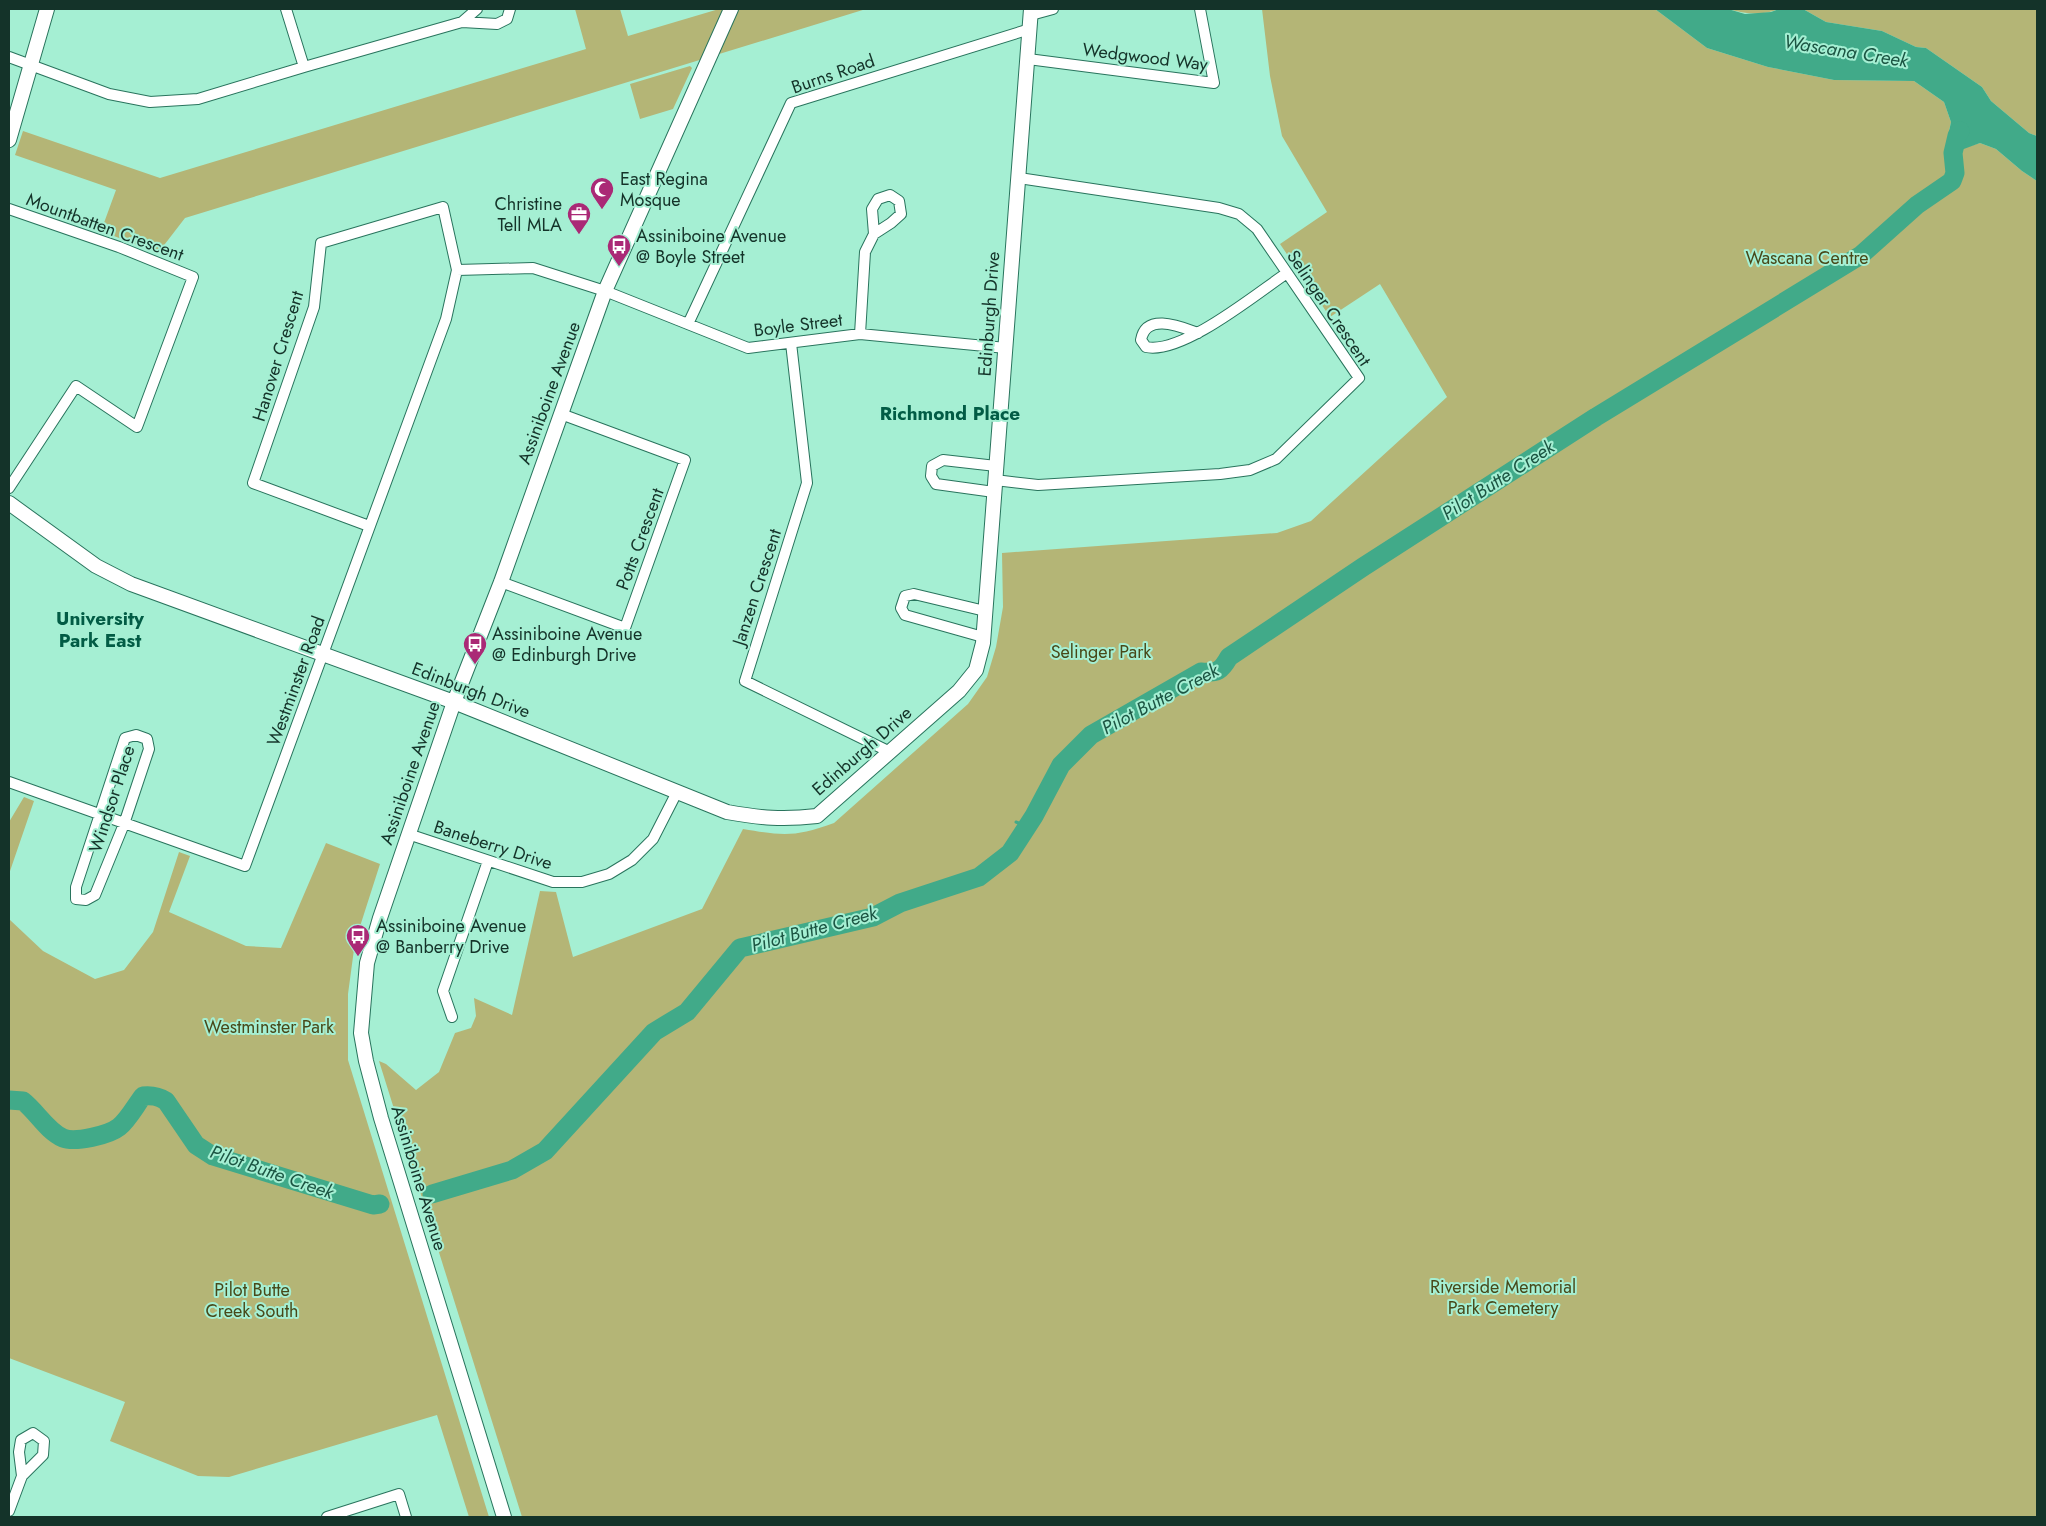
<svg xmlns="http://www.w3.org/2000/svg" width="2046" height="1526" viewBox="0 0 2046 1526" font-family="Jost,sans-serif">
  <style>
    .green { fill: #b4b576 }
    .water { fill: #41aa89 }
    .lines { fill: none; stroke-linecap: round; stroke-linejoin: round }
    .stream { stroke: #41aa89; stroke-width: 3 }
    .river { stroke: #41aa89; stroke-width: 19 }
    .street-casing { stroke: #29745d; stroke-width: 12 }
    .secondary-casing { stroke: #29745d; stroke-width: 16 }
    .street { stroke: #fff; stroke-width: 10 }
    .secondary { stroke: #fff; stroke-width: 14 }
    .labels { text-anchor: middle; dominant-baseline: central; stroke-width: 4; stroke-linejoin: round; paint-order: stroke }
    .street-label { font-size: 18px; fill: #143329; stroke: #a5efd3 }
    .poi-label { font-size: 18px; fill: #143329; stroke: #a5efd3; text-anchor: start }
    .park-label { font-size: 18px; fill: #484819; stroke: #a5efd3 }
    .water-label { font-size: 19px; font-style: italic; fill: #1c5543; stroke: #a5efd3 }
    .neighbourhood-label { font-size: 19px; font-weight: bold; fill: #025c45; stroke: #a5efd3 }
  </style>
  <rect width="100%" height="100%" fill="#a5efd3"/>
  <path class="green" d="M 575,9 L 620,9 L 628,36 L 719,9 L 866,9 L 185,218 L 158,253 L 101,231 L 116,190 L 15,155 L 23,131 L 160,178 L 586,49 Z
    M 1262,9 L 1655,9 L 1707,48 L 1768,67 L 1834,80 L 1914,81 L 1944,102 L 1951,122 L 1947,141 L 1967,147 L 1980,143 L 1996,149 L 2022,171 L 2037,181 L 2037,1517 L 522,1517 L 379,1061 L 386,1064 L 416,1090 L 439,1072 L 455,1033 L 471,1028 L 476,1016 L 474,998 L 512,1015 L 540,891 L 556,892 L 573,957 L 702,909 L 743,829 C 784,836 795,837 834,823 L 968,704 L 987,677 L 996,647 L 1003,607 L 1002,553 L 1277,533 L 1311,521 L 1447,397 L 1380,284 L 1330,317 L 1280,244 L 1327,212 L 1282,136 L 1270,76 Z
    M 1728,9 L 1779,9 C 1762,16 1745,14 1728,9 Z
    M 1803,9 L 2037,9 L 2037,136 L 2029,133 L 1991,101 L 1982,87 L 1926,48 L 1916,47 L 1882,31 L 1826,22 Z
    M 690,66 L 692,68 L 673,109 L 640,119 L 630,84 Z
    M 24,797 L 34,801 L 9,874 L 9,822 Z
    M 326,843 L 380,864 L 355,942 L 348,994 L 348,1060 L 489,1517 L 469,1517 L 437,1415 L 229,1477 L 198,1476 L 110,1441 L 125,1402 L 9,1358 L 9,919 L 43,951 L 95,979 L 124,970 L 153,932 L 179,852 L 190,856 L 169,912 L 246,946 L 281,948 Z"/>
  <path class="water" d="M 1655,9 L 1728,9 L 1745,14 L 1771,12 L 1779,9 L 1803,9 L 1826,22 L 1882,31 L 1916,47 L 1926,48 L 1982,87 L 1991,101 L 2029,133 L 2037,136 L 2037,181 L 2022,171 L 1996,149 L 1980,143 L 1953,153 L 1947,141 L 1951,122 L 1944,102 L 1914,81 L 1834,80 L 1768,67 L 1707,48 Z"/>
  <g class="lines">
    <path class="stream" d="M 1016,822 L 1021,824 L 1029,822"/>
    <path class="river" d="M 9,1100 L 23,1101 C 37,1112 47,1131 63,1138 C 75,1143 109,1135 119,1127 C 128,1120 136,1105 143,1096 C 152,1095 158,1096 166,1101 L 196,1145 L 213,1156 L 373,1205 L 380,1204
      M 432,1194 L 512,1170 L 545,1151 L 654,1032 L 687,1012 L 740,948 L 873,917 L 900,903 L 979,877 L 1010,853 L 1034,816 L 1061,765 L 1091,735 L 1201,672 C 1218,673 1221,671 1229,657 L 1363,567 L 1596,417 L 1861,255 L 1917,205 L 1952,181 L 1955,173 L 1953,153 L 1957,136 L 1960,131"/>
    <g class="street-casing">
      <path id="street" d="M 1031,15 L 1053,9
        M 462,22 L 477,9
        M 9,57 L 109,94 L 150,102 L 198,99 L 304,67 L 286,9
        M 1028,59 L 1214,83 L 1200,9
        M 304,67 L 462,22 L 497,24 L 507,19 L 510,9
        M 9,209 L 119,247 L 193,277 L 137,427 L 76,386 L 9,488
        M 457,270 L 533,268 L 605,291 L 748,348 L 860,334 L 1006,348
        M 688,324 L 791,103 L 1030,29
        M 1198,333 C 1181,327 1146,312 1141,340 L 1146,347 C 1182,355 1257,293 1287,273
        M 860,334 L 865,252 L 874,234 L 872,209 L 878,199 L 890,195 L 899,201 L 901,214 L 891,223 L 874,234
        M 791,343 L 807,483 L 745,681 L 890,752
        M 995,480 L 1038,485 L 1220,474 L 1250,470 L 1276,459 L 1359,378 L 1257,229 L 1239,214 L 1219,208 L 1019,178
        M 994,492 L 936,484 L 931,476 L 932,466 L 943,460 L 996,466
        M 501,582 L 625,628 L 685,460 L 561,414
        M 983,637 L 905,615 L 901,608 L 905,596 L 914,594 L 985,611
        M 136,735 L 147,739 L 149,749 L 124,824 L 95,895 L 86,900 L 76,899 L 76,887 L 125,738 Z
        M 9,782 L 245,866 L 446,319 L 457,270 L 443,207 L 321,243 L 314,307 L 253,483 L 369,526
        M 408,834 L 553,882 L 582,882 L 609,874 L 632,860 L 653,839 L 677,792
        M 452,1017 L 443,991 L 488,861
        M 9,1511 L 22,1476 L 43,1455 L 44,1441 L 33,1433 L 21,1440 L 19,1452 L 22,1476
        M 327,1517 L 399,1494 L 406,1517"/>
    </g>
    <g class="secondary-casing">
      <path id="secondary" d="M 9,140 L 47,9
        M 9,503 L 96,566 L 131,584 L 454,702 L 727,812 C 760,818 783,820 817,816 L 959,691 L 976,670 L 983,643 L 1031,9
        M 504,1517 L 381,1118 L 366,1061 L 361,1033 L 367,963 L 380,918 L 454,702 L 501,582 L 605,291 L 731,9"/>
    </g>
    <use href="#street" class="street"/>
    <use href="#secondary" class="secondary"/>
  </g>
  <defs>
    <g id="mosque-pin" transform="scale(1.25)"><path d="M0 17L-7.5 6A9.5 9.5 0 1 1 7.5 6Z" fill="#aa2976" stroke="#a5efd3"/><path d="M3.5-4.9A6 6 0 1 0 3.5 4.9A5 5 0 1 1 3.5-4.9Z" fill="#fff"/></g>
    <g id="office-pin" transform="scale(1.25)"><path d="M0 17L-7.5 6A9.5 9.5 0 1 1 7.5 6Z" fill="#aa2976" stroke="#a5efd3"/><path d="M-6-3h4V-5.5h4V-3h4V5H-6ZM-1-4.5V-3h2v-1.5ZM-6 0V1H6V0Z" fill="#fff"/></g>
    <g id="bus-pin" transform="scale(1.25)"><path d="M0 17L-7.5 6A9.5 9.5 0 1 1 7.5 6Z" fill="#aa2976" stroke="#a5efd3"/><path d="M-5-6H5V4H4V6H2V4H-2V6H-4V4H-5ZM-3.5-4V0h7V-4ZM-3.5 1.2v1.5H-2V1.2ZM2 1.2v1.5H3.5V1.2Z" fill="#fff"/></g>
  </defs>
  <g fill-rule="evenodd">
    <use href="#mosque-pin" x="602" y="189"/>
    <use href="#office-pin" x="579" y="214"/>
    <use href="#bus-pin" x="619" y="246"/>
    <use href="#bus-pin" x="475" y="644"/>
    <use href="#bus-pin" x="358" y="936"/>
  </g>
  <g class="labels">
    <g class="street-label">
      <text transform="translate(1145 57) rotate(7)">Wedgwood Way</text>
      <text transform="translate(833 74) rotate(-19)">Burns Road</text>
      <text transform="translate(105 227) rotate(20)">Mountbatten Crescent</text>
      <text transform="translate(1329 308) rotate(56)">Selinger Crescent</text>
      <text transform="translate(989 314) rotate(-86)">Edinburgh Drive</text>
      <text transform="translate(798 325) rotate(-7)">Boyle Street</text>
      <text transform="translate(278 356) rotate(-73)">Hanover Crescent</text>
      <text transform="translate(549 393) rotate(-70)">Assiniboine Avenue</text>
      <text transform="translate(640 539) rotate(-70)">Potts Crescent</text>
      <text transform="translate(757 587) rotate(-72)">Janzen Crescent</text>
      <text transform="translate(296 681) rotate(-70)">Westminster Road</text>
      <text transform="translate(471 690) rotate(21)">Edinburgh Drive</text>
      <text transform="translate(862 751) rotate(-41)">Edinburgh Drive</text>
      <text transform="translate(410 773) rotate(-71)">Assiniboine Avenue</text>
      <text transform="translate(112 799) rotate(-72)">Windsor Place</text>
      <text transform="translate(493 845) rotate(18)">Baneberry Drive</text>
      <text transform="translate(419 1178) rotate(73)">Assiniboine Avenue</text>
    </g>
    <g class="poi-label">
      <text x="620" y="179">East Regina<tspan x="620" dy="21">Mosque</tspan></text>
      <text x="562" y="204" text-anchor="end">Christine<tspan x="562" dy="21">Tell MLA</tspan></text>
      <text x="636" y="236">Assiniboine Avenue<tspan x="636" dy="21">@ Boyle Street</tspan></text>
      <text x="492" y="634">Assiniboine Avenue<tspan x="492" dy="21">@ Edinburgh Drive</tspan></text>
      <text x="376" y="926">Assiniboine Avenue<tspan x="376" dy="21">@ Banberry Drive</tspan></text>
    </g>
    <g class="park-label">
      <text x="1807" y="258">Wascana Centre</text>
      <text x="1101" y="652">Selinger Park</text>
      <text x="269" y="1027">Westminster Park</text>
      <text x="1503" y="1287">Riverside Memorial<tspan x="1503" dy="21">Park Cemetery</tspan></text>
      <text x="252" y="1290">Pilot Butte<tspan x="252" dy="21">Creek South</tspan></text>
    </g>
    <g class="water-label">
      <text transform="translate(1846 51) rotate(9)">Wascana Creek</text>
      <text transform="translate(1498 480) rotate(-33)">Pilot Butte Creek</text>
      <text transform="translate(1160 699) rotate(-28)">Pilot Butte Creek</text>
      <text transform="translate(814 929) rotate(-15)">Pilot Butte Creek</text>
      <text transform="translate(272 1172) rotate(19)">Pilot Butte Creek</text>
    </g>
    <g class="neighbourhood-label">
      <text x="950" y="413">Richmond Place</text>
      <text x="100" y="618">University<tspan x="100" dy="22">Park East</tspan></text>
    </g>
  </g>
  <rect width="2046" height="1526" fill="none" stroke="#143329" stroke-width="20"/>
</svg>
